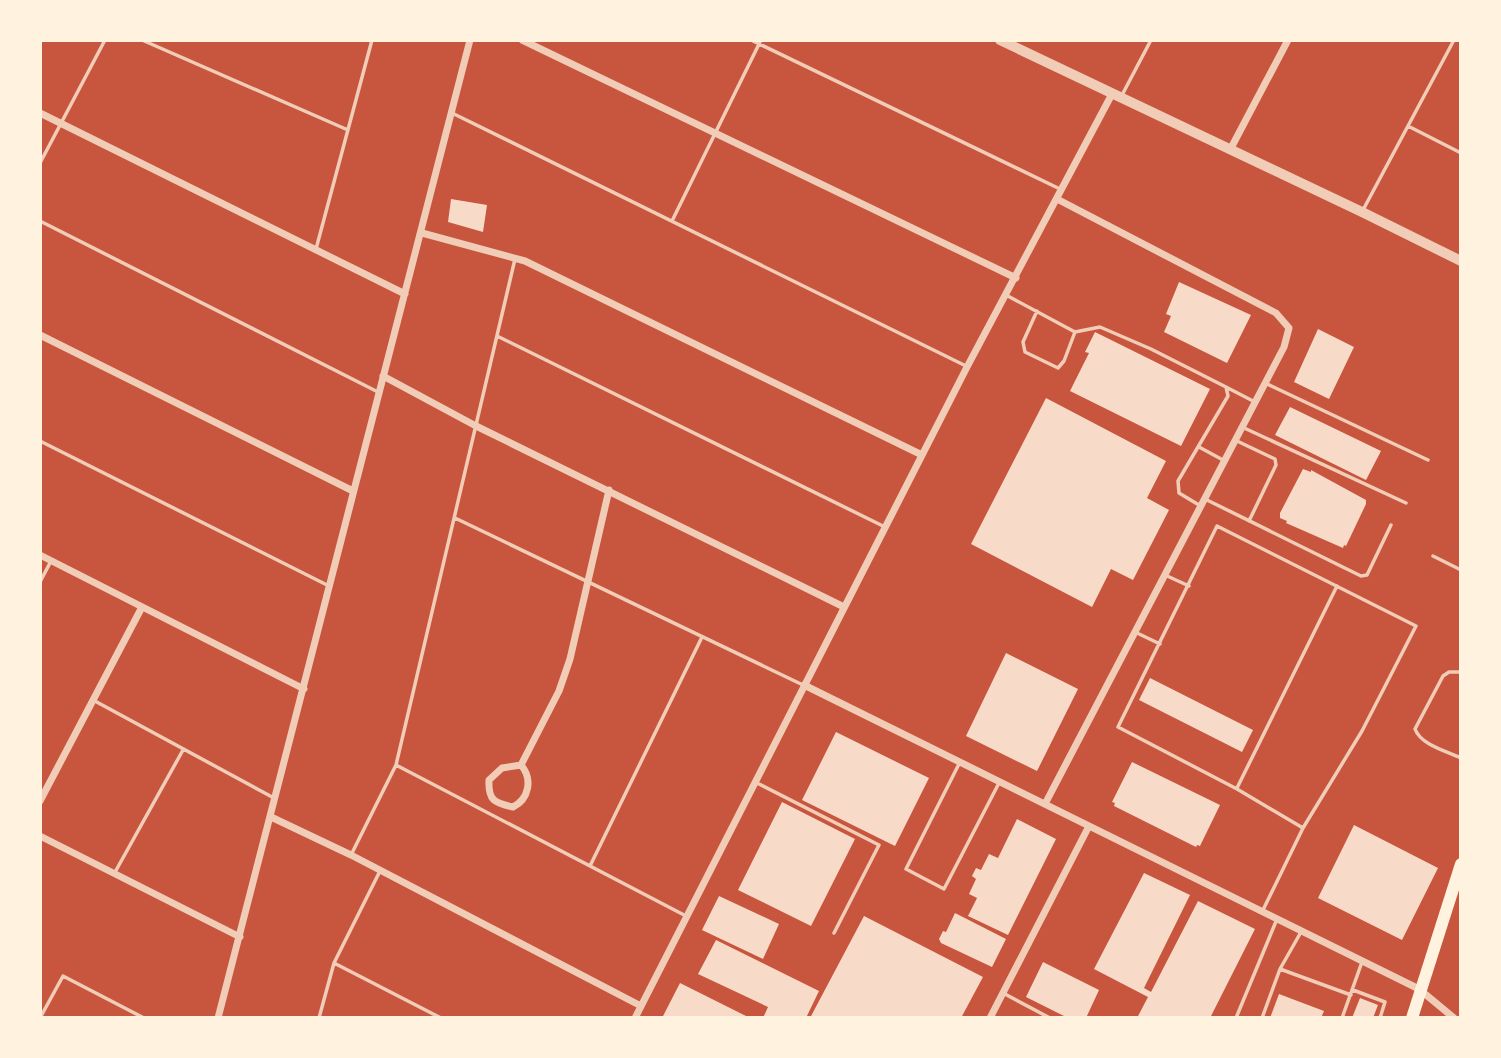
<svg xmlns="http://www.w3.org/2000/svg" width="1501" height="1058" viewBox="0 0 1501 1058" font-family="'PT Sans Narrow',sans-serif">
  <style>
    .building { fill: #f7dbc8 }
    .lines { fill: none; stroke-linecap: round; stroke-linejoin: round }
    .service { stroke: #f1ccb7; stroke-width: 3.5 }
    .minor { stroke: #f1ccb7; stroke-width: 7 }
    .tertiary { stroke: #f1ccb7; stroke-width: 10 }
    .primary { stroke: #fff3e0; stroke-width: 12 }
  </style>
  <rect width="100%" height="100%" fill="#c8553d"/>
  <path class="building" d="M 451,199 L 487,205 L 483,232 L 448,222 Z
    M 1179,282 L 1251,315 L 1227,363 L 1164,332 L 1171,316 L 1166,314 Z
    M 1318,329 L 1354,347 L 1329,399 L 1294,382 Z
    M 1095,332 L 1210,389 L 1181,446 L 1070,391 L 1089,353 L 1085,352 Z
    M 1046,398 L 1166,461 L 1147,498 L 1169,510 L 1133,580 L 1111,569 L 1092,607 L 971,544 Z
    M 1290,407 L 1381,451 L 1366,480 L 1275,435 Z
    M 1303,469 L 1311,472 L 1311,470 L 1366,500 L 1366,504 L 1346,546 L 1344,545 L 1343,548 L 1286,523 L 1287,521 L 1280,518 L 1280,513 Z
    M 1006,653 L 1078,689 L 1037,771 L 966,736 Z
    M 1150,678 L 1253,730 L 1242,752 L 1139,700 Z
    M 836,732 L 929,778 L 895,846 L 802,800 Z
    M 1132,762 L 1220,805 L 1200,846 L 1197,845 L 1196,847 L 1114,806 L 1115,803 L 1112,802 Z
    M 782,802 L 855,839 L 811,926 L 738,890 Z
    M 1017,819 L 1056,839 L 1008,935 L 968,916 L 977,898 L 969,894 L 976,879 L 972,876 L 976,868 L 981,870 L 989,854 L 998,858 Z
    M 1354,825 L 1438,868 L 1402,940 L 1318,898 Z
    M 1144,873 L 1190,895 L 1144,988 L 1151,992 L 1198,901 L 1255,929 L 1210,1018 L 1137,1018 L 1148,997 L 1094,969 Z
    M 719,896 L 779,924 L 763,959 L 702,930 Z
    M 955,913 L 1006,939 L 992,967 L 941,943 L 939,939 L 943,931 L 946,932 Z
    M 864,916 L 983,977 L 961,1018 L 810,1018 Z
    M 716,940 L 819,991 L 806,1018 L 763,1018 L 768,1007 L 698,974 Z
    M 1043,962 L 1099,990 L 1086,1018 L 1068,1018 L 1026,997 Z
    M 680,983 L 750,1018 L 662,1018 Z
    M 1279,994 L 1324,1011 L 1321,1018 L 1270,1018 Z
    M 1360,998 L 1378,1005 L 1373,1018 L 1352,1018 Z"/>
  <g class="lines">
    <path class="service" d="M 142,40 L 348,130
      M 751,40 L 1060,189
      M 1121,97 L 1151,40
      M 452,113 L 966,366
      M 1408,126 L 1461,153
      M 40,163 L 105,40
      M 1363,210 L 1454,40
      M 40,221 L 378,392
      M 672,221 L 761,40
      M 316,249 L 372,40
      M 1006,295 L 1075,332 L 1100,327 L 1151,349 L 1226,387 L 1228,396 L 1178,481 L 1179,493 L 1199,505
      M 1037,311 L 1023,342 L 1025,352 L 1058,368 L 1064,361 L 1075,332
      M 497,336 L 885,527
      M 1265,383 L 1428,460
      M 1226,387 L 1253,401
      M 1242,427 L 1406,503
      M 40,441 L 329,586
      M 1237,441 L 1275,459 L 1276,465 L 1249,521
      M 1199,447 L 1223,460
      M 1205,499 L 1361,576 L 1367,575 L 1391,525
      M 455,518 L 803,685
      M 1433,556 L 1461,570
      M 1165,575 L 1189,586
      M 40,582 L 51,561
      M 1135,632 L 1160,644
      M 1461,672 L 1449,672 L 1443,676 L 1415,729 C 1421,745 1446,751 1461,758
      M 93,700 L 274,798
      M 960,762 L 906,869 L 944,889 L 999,783
      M 396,765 L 686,916
      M 757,783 L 879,845 L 834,933
      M 1237,788 L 1337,586
      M 351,855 L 396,765 L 515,259
      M 590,866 L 702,637
      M 114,874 L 183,750
      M 1263,910 L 1303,828 L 1362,731 L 1416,626 L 1217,526 L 1118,727 L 1237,789 L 1303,828
      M 334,963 L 441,1018
      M 1280,969 L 1351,995
      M 1353,990 L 1385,1002 L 1380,1018
      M 1003,993 L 1050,1018
      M 40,1018 L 63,976 L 144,1018
      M 319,1018 L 334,963 L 380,871
      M 1236,1018 L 1277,919
      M 1262,1018 L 1280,969 L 1301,932
      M 1342,1018 L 1362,962"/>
    <path class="minor" d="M 522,40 L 1016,278
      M 40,113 L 405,294
      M 1230,150 L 1288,40
      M 422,233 L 525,261 L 922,455
      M 40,335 L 353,491
      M 383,376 L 476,426 L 844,607
      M 40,555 L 304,689
      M 804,685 L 1419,989 L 1454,1018
      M 521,765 C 533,779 529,799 513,807 C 494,803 488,800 489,780 L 502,768 L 521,765 L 559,691 L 570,659 L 609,490
      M 40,801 L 142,607
      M 1045,804 L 1284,347 L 1289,328 L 1276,313 L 1057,199
      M 271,817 L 351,855 L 641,1006
      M 40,836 L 240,937
      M 218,1018 L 470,40
      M 635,1018 L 967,367 L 1112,94
      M 990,1018 L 1089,826"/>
    <path class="tertiary" d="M 1000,40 L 1362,212 L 1461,261"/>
    <path class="primary" d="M 1412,1018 L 1461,864"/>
  </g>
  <rect width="1501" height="1058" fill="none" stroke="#fff3e0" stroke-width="84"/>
</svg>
